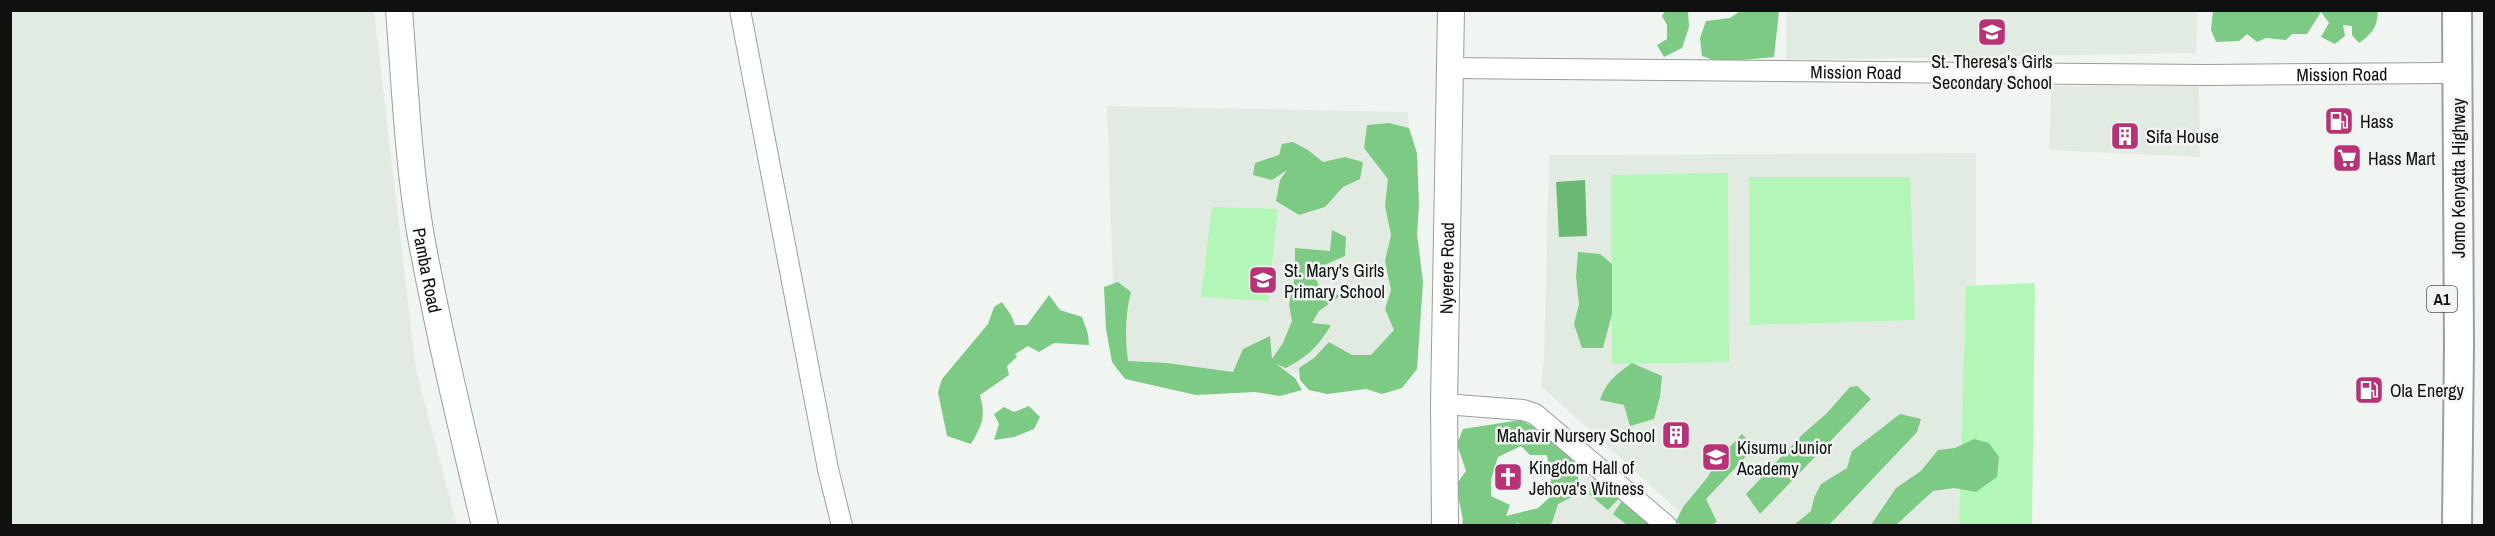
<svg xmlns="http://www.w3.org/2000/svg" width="2495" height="536" viewBox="0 0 2495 536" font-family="'Archivo Narrow',sans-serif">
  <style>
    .built { fill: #e2ebe2 }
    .green { fill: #b2f7b7 }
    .forest { fill: #7dca84; fill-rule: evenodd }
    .water { fill: #6bb872 }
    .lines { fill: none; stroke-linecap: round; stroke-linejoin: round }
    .minor-casing { stroke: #9b9e9b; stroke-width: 22 }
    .major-casing { stroke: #9b9e9b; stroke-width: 28 }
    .highway-casing { stroke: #9b9e9b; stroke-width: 32 }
    .minor { stroke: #fff; stroke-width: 20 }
    .major { stroke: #fff; stroke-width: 26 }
    .highway { stroke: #fff; stroke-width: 28 }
    .labels { text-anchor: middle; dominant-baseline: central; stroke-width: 5; stroke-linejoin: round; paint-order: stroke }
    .shield { fill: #f1f5f1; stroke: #535553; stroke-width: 1.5 }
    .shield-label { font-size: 16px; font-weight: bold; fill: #0f100f }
    .poi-label { font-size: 18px; fill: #0f100f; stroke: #f1f5f1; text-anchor: start }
    .street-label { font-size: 18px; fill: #0f100f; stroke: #f1f5f1 }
  </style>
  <rect width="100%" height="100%" fill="#f1f5f1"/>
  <path class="built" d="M 10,11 L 374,11 L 416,370 L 457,525 L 11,525 Z
    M 1786,11 L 2197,11 L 2196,53 L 1786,60 Z
    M 2051,86 L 2199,86 L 2200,157 L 2049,150 Z
    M 1107,106 L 1408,112 L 1412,190 L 1414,375 L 1116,371 Z
    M 1976,153 L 1976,525 L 1694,525 L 1541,386 L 1544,359 L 1549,155 Z
    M 1587,471 L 1637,514 L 1649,526 L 1539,526 Z"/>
  <path class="green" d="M 1728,173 L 1729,362 L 1612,364 L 1611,175 Z
    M 1749,177 L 1910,177 L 1915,320 L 1750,325 Z
    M 1212,207 L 1278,209 L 1268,301 L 1201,297 Z
    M 2035,283 L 2032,525 L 1959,526 L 1966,286 Z"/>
  <path class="forest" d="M 1665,11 L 1688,11 L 1689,27 L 1682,48 L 1664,57 L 1657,45 L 1667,39 L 1667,25 L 1662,16 Z
    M 1740,11 L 1779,11 L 1774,57 L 1719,62 L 1702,56 L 1700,38 L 1706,21 L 1730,18 Z
    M 2213,11 L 2378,10 L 2378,11 C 2377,27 2373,33 2359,43 L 2352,35 L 2352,26 L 2343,25 L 2345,36 L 2335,44 L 2321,37 L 2329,23 L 2321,12 L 2307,34 L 2292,34 L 2286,40 L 2266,38 L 2257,42 L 2247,34 L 2239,41 L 2216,42 L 2211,30 Z
    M 1389,123 L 1409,128 L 1417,153 L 1419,206 L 1417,234 L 1423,282 L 1417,369 L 1402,388 L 1382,394 L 1366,389 L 1327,394 L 1309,390 L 1300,380 L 1299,368 L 1314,358 L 1329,342 L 1352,355 L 1371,355 L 1394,330 L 1385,309 L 1391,290 L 1385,261 L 1391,235 L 1385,206 L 1388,179 L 1364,148 L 1367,125 Z
    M 1293,142 L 1308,150 L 1323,162 L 1345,157 L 1363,162 L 1360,179 L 1343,187 L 1325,207 L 1299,215 L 1276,201 L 1280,180 L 1287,170 L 1272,180 L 1253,175 L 1255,163 L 1279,155 L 1282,144 Z
    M 1332,230 L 1346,237 L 1345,256 L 1320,267 L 1311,268 L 1319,286 L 1340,296 L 1319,311 L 1312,323 L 1331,325 C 1318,347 1308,356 1286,368 L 1276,364 L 1295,378 L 1302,390 L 1280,396 L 1255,392 L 1196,395 L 1125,379 L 1112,362 L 1106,329 L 1104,287 L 1118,282 L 1131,292 C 1125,315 1125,337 1128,361 L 1167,363 L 1233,372 L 1243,349 L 1270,336 L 1272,359 L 1283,343 L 1292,321 L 1289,304 L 1295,276 L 1295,248 L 1330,251 Z
    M 1578,252 L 1600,254 L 1612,264 L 1612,314 L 1603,348 L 1582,348 L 1574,324 L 1579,304 L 1576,277 Z
    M 1049,295 L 1060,310 L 1082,317 L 1088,334 L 1089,345 L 1054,343 L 1039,352 L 1028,346 L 1015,354 L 1017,357 L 1007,366 L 1009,375 L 980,395 C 986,418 982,424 971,444 L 947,436 L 938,392 L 942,379 L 988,324 L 994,307 L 1002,302 L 1011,315 L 1015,325 L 1027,325 Z
    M 1632,363 L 1662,376 L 1660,397 L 1654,419 L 1630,426 L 1624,405 L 1600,400 C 1606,382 1616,374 1632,363 Z
    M 1857,386 L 1871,399 L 1760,514 L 1746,494 L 1803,434 L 1827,413 L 1850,387 Z
    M 1029,406 L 1040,417 L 1034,429 L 1014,437 L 994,440 L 999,424 L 994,414 L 1004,407 L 1014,412 Z
    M 1900,414 L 1921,419 L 1917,432 L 1829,525 L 1794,525 L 1811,511 L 1814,498 L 1821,484 L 1847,468 L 1852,451 Z
    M 1520,420 L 1544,432 L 1576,457 L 1580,493 L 1558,504 L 1552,523 C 1543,527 1526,528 1517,523 L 1515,526 L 1462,525 L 1463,520 L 1456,485 L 1466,471 L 1457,444 L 1463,429 ZM 1521,446 L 1530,455 L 1547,455 L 1551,480 L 1549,498 L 1538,508 L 1506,516 L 1510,505 L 1491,496 L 1491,480 L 1498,457 Z
    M 1742,434 L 1755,447 L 1706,499 L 1717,522 L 1712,525 L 1681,525 L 1676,521 L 1683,507 L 1707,478 L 1718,459 Z
    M 1974,439 L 1989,443 L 1999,457 L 1997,477 L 1976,492 L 1954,488 L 1933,491 L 1896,525 L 1871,525 L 1896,488 L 1921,471 L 1938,450 L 1955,448 Z
    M 1604,479 L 1623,494 L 1608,510 L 1590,495 L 1589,480 Z
    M 1622,501 L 1631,501 L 1655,525 L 1627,525 L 1613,514 Z"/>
  <path class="water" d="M 1585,180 L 1587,236 L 1559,237 L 1556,182 Z"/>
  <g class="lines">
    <g class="minor-casing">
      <g id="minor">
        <path d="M 740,10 L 828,469 L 842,526"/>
        <path id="s1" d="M 1450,68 L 2205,75 L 2442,73"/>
        <path d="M 1444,404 L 1523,410 L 1535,414 L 1667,526"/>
      </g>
    </g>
    <g class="major-casing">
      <g id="major">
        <path id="s2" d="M 399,10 C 405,86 408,162 421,237 C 439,334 462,430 485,526"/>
        <path id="s3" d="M 1445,526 L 1444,404 L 1451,10"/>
      </g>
    </g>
    <g class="highway-casing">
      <path id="highway" d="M 2457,526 L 2459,345 L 2457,10"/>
    </g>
    <use href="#minor" class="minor"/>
    <use href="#major" class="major"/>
    <use href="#highway" class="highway"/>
  </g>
  <defs>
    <g id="school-square" transform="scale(1.5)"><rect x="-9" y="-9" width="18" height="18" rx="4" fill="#b83275" stroke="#f1f5f1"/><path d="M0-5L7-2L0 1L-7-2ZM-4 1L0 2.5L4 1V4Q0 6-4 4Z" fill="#fff"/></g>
    <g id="fuel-square" transform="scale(1.5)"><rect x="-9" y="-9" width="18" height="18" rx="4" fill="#b83275" stroke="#f1f5f1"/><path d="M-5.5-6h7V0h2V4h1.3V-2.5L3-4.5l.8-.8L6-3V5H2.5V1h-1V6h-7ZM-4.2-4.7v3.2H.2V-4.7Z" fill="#fff"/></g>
    <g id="building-square" transform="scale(1.5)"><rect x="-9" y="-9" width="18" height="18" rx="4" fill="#b83275" stroke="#f1f5f1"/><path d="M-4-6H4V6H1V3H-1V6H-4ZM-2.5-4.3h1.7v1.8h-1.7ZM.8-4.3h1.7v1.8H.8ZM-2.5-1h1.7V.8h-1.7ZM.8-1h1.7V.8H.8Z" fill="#fff"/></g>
    <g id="supermarket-square" transform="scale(1.5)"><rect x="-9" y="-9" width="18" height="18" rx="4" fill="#b83275" stroke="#f1f5f1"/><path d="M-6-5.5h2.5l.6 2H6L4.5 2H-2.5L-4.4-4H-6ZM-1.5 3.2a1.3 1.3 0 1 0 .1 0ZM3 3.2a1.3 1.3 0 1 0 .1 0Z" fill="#fff"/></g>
    <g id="church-square" transform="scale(1.5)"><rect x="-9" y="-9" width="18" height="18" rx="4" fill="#b83275" stroke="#f1f5f1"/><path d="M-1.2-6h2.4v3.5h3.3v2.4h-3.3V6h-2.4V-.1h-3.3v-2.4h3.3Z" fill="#fff"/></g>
  </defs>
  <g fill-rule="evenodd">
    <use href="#school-square" x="1992" y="32"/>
    <use href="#fuel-square" x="2339" y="121"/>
    <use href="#building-square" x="2125" y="136"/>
    <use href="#supermarket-square" x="2347" y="158"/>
    <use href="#school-square" x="1263" y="280"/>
    <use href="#fuel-square" x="2369" y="390"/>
    <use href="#building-square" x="1676" y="435"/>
    <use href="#school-square" x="1716" y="457"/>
    <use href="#church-square" x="1508" y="477"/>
  </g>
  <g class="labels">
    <rect class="shield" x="2427" y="286" width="30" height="26" rx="4.5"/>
    <g class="shield-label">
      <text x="2442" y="299">A1</text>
    </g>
    <g class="poi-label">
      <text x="1992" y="61" text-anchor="middle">St. Theresa's Girls<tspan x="1992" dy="21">Secondary School</tspan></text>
      <text x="2360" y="121">Hass</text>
      <text x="2146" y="136">Sifa House</text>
      <text x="2368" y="158">Hass Mart</text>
      <text x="1284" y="270">St. Mary's Girls<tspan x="1284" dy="21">Primary School</tspan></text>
      <text x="2390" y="390">Ola Energy</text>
      <text x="1655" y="435" text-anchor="end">Mahavir Nursery School</text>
      <text x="1737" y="447">Kisumu Junior<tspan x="1737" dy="21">Academy</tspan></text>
      <text x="1529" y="467">Kingdom Hall of<tspan x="1529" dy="21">Jehova's Witness</tspan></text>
    </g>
    <g class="street-label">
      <text stroke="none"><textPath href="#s1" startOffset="406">Mission Road</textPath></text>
      <text stroke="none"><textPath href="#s1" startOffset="892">Mission Road</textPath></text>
      <text transform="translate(2458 178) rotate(-90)">Jomo Kenyatta Highway</text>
      <text stroke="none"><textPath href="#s3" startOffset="258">Nyerere Road</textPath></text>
      <text stroke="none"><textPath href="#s2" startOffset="262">Pamba Road</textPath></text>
    </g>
  </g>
  <rect width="2495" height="536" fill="none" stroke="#0f100f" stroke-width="24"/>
</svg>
